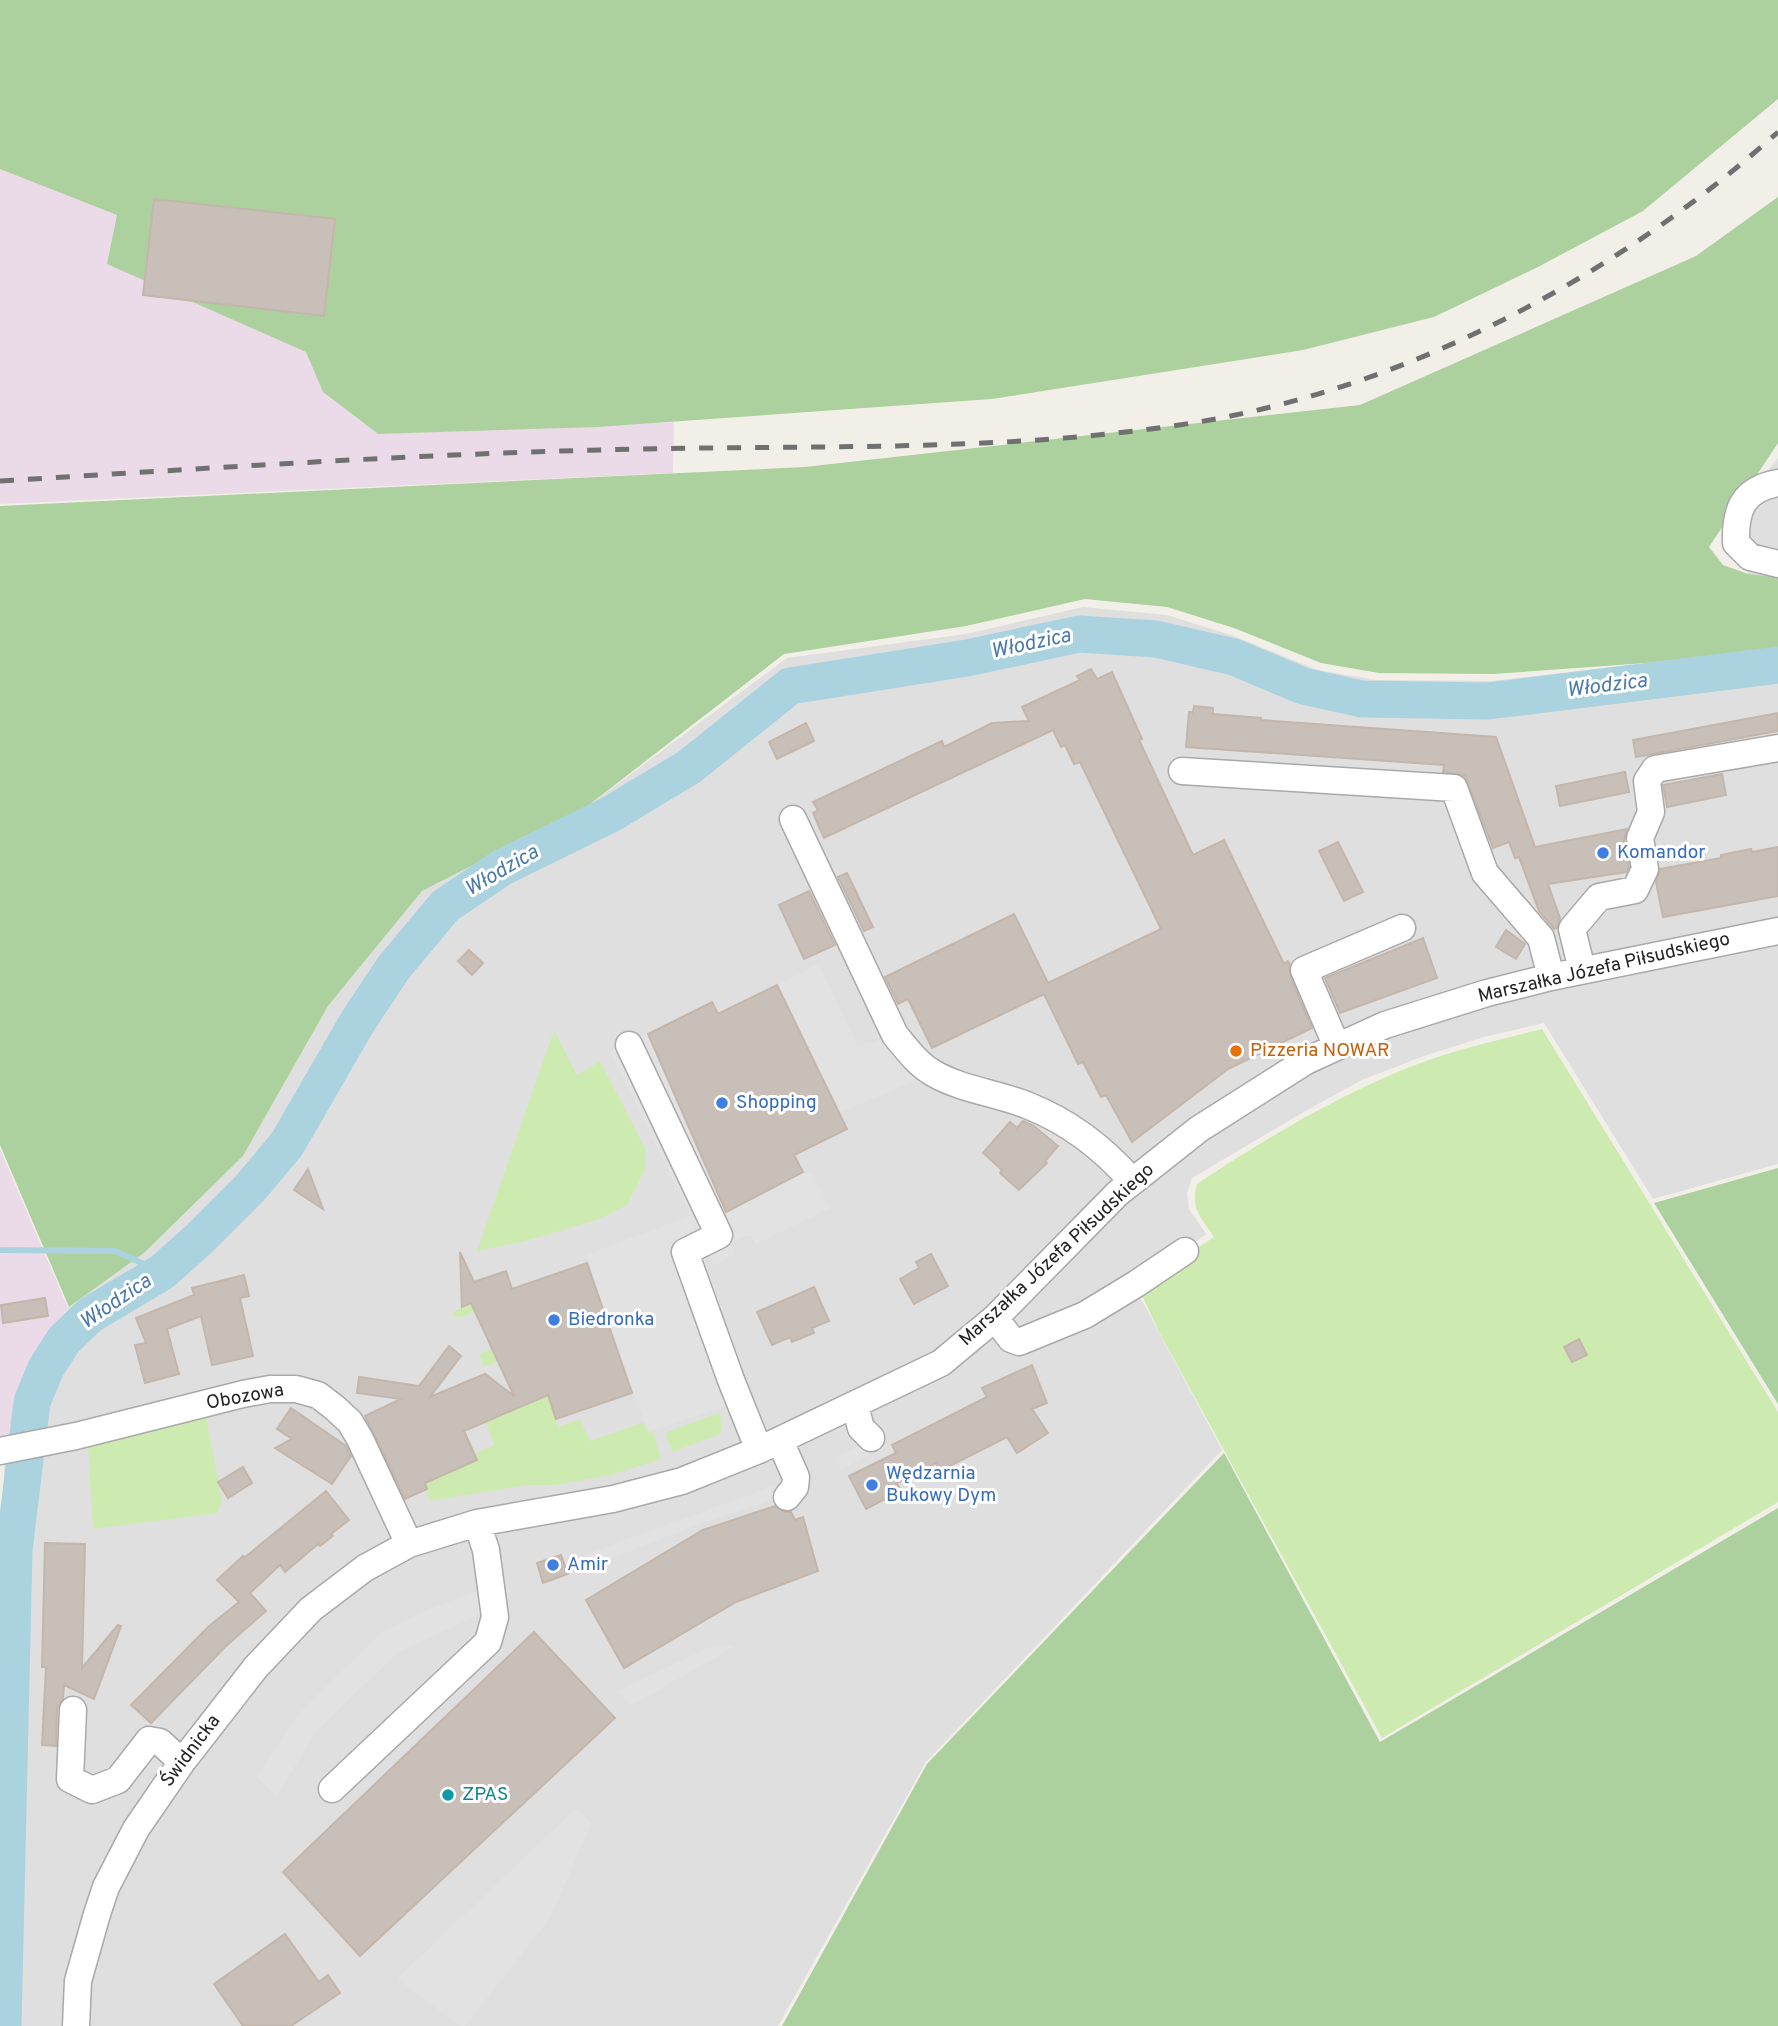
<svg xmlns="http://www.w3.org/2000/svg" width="1778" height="2026" viewBox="0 0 1778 2026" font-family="Overpass,sans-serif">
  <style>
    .residential { fill: #e0dfdf }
    .industrial { fill: #ebdbe8 }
    .grass { fill: #cdebb0 }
    .forest { fill: #add19e }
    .parking { fill: #e2e2e2 }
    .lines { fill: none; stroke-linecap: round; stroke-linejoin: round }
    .stream { stroke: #aad3df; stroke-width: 6 }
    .river { stroke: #aad3df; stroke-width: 37 }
    .building { fill: #c7bfb8; stroke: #c4b6ab; stroke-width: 2 }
    .minor-casing { stroke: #a9a9a9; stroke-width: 29 }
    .minor { stroke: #fff; stroke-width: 26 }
    .rail { stroke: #707070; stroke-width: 5; stroke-dasharray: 14 14; stroke-linecap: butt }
    .shop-dot { fill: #3f7fe0; stroke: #fff; stroke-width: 2.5 }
    .food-dot { fill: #e8710a; stroke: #fff; stroke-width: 2.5 }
    .culture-dot { fill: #0f9aa8; stroke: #fff; stroke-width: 2.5 }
    .labels { text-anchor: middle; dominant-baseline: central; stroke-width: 6; stroke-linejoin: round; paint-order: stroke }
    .shop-label { font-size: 19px; fill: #366cbe; stroke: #fff; text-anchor: start }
    .street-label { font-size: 19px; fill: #222; stroke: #fff }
    .food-label { font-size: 19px; fill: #c56008; stroke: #fff; text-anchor: start }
    .culture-label { font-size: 19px; fill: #0d838f; stroke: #fff; text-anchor: start }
    .water-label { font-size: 21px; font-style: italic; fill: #4a7aab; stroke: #fff }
  </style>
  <rect width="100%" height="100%" fill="#f2efe9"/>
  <path class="residential" d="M 1778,458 L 1778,577 L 1748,574 L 1736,543 L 1745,499 Z
    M 1083,607 L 1167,615 L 1234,636 L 1318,670 L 1376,680 L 1492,681 L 1778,648 L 1778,1164 L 1653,1199 L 1544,1023 L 1484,1037 L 1424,1056 L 1364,1079 L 1309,1109 L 1192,1178 L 1187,1193 L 1189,1209 L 1206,1234 L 1133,1284 L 1222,1450 L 926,1762 L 778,2026 L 0,2026 L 0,1574 L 5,1450 L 18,1396 L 69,1307 L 144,1253 L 243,1156 L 328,1006 L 422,891 L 585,808 L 787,658 L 966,634 Z"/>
  <path class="industrial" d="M 0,134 L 235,168 L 324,393 L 378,434 L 674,422 L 673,473 L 0,504 Z
    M 0,1149 L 68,1308 L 18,1396 L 5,1450 L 0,1451 Z"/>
  <path class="grass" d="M 1542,1029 L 1778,1412 L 1778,1502 L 1382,1738 L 1159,1332 L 1138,1287 L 1214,1237 C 1201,1217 1190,1208 1197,1184 C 1268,1137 1343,1092 1423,1062 C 1462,1048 1502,1039 1542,1029 Z
    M 554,1030 L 577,1075 L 600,1061 L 645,1148 L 645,1169 L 627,1205 L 597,1220 L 526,1241 L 477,1251 Z
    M 487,1278 L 533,1352 L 558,1427 L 580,1419 L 590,1441 L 644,1422 L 648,1432 L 653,1431 L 661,1459 L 611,1475 L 556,1485 L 527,1485 L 430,1501 L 425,1483 L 476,1460 L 474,1454 L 494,1445 L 486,1422 L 525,1405 L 505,1359 L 484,1367 L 479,1354 L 502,1345 L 486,1308 L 461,1317 L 452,1316 L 455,1311 L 481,1298 L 473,1279 Z
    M 719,1413 L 722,1421 L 720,1434 L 673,1452 L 665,1434 L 669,1431 Z
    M 206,1416 L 222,1501 L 217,1513 L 93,1529 L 88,1446 Z"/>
  <path class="forest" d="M 0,0 L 1778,0 L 1778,99 L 1643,211 L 1538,267 L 1434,317 L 1303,350 L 992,399 L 597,427 L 378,434 L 323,392 L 306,352 L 107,264 L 117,215 L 0,169 Z
    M 1778,197 L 1778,443 L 1709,547 L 1723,565 L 1748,574 L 1778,577 L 1778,648 L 1646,663 L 1493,674 L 1379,673 L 1321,663 L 1234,628 L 1167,607 L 1085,599 L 966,626 L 784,654 L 585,808 L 422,891 L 328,1006 L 243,1156 L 144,1253 L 69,1307 L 0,1145 L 0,506 L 804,467 L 1360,405 L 1696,256 Z
    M 1778,1168 L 1778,1404 L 1654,1203 Z
    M 1224,1453 L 1380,1742 L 1778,1508 L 1778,2026 L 782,2026 L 927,1764 Z"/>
  <path class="parking" d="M 818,964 L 858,1046 L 895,1035 L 933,1073 L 839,1113 L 777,985 Z
    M 648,1034 L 726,1212 L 803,1172 L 813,1174 L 830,1208 L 756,1244 L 752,1237 L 747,1235 L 731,1244 L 734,1255 L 714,1265 L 690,1217 L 752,1397 L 648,1433 L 586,1255 L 690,1216 L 610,1052 Z
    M 864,1443 L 870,1454 L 841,1470 L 835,1458 Z
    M 777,1485 L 781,1497 L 694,1526 L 589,1567 L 584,1555 Z
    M 479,1590 L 483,1613 L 398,1652 L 318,1730 L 276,1795 L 256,1777 L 297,1715 L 382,1632 L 427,1610 Z
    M 714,1645 L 735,1646 L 631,1706 L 618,1691 Z
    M 575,1809 L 592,1822 L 550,1918 L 465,2026 L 461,2026 L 397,1979 Z"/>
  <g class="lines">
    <path class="stream" d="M 0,1250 L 115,1251 L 162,1272"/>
    <path class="river" d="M 3,2026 L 14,1550 L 32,1402 L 46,1368 L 64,1340 L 90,1315 L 162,1272 L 199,1239 L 251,1187 L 287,1144 L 358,1021 L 394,967 L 445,906 L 501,868 L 611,814 L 689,767 L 790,686 L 967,658 L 1079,634 L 1156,639 L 1234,657 L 1303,686 L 1362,699 L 1488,701 L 1778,665"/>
  </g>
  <path class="building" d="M 154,199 L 335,219 L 324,316 L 143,295 Z
    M 1091,669 L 1097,679 L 1112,672 L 1142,739 L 1139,740 L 1193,855 L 1224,840 L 1284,964 L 1288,961 L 1290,965 L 1290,976 L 1312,1028 L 1228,1069 L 1132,1142 L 1106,1095 L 1101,1097 L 1083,1062 L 1078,1064 L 1044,994 L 932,1048 L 908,999 L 898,1004 L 885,977 L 1014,914 L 1048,983 L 1161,929 L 1080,762 L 1074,764 L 1065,745 L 1061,747 L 1053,730 L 824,838 L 813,813 L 818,810 L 813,802 L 942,741 L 944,747 L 992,723 L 1029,721 L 1022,707 L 1080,680 L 1077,676 Z
    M 1194,706 L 1213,708 L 1213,714 L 1261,718 L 1261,720 L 1496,737 L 1535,847 L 1627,829 L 1624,841 L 1629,867 L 1626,872 L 1548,884 L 1560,918 L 1557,928 L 1554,929 L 1539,911 L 1519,857 L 1515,858 L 1509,842 L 1493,848 L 1465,776 L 1443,772 L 1444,765 L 1186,747 L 1189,712 L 1193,712 Z
    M 1778,713 L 1778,731 L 1636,757 L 1633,740 Z
    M 806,723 L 814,741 L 777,759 L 769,742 Z
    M 1625,772 L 1629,792 L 1560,806 L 1556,786 Z
    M 1722,774 L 1726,795 L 1667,807 L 1663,785 Z
    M 1338,842 L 1363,892 L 1344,901 L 1319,851 Z
    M 1778,847 L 1778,896 L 1663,917 L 1656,882 L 1660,869 L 1721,858 L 1721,855 L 1751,849 L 1752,852 Z
    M 847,873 L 873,927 L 864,931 L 838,877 Z
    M 809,891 L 835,945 L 804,959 L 779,905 Z
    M 1506,930 L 1525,944 L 1516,959 L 1496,947 Z
    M 1423,938 L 1437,978 L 1340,1013 L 1325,978 Z
    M 469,950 L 483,963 L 472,975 L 458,961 Z
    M 777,985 L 847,1129 L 794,1155 L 803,1172 L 726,1212 L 648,1034 L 712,1002 L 718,1014 Z
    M 1023,1121 L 1034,1126 L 1058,1146 L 1045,1161 L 1047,1163 L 1019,1190 L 1000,1173 L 1002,1170 L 983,1153 L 1010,1122 L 1017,1128 Z
    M 308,1169 L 323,1209 L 294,1190 Z
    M 460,1252 L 474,1282 L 506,1271 L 512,1289 L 587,1263 L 632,1393 L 556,1419 L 548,1395 L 464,1431 L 477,1460 L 425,1483 L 427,1489 L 405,1499 L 365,1416 L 401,1399 L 357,1393 L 359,1377 L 419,1386 L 449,1346 L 461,1356 L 430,1397 L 485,1374 L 514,1396 L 471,1303 L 462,1307 Z
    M 931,1254 L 948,1286 L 914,1304 L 900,1279 L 919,1268 L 916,1262 Z
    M 244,1275 L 249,1296 L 240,1298 L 253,1356 L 212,1365 L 201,1316 L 167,1329 L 179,1374 L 145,1383 L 135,1345 L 146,1343 L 136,1318 L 194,1295 L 192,1288 Z
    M 814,1287 L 829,1321 L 812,1328 L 814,1333 L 792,1342 L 790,1337 L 772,1345 L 757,1312 Z
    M 45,1298 L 48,1316 L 3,1323 L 1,1305 Z
    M 1579,1339 L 1587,1355 L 1572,1362 L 1564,1347 Z
    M 1032,1365 L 1047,1403 L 1032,1409 L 1048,1433 L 1017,1453 L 1007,1437 L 940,1471 L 936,1463 L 897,1483 L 901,1491 L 866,1509 L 849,1476 L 896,1453 L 892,1445 L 987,1397 L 982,1388 Z
    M 291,1408 L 346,1446 L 351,1456 L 332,1484 L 275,1448 L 292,1439 L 277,1429 Z
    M 243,1467 L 252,1483 L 228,1498 L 218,1482 Z
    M 326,1491 L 349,1520 L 331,1534 L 333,1536 L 320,1546 L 318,1544 L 285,1572 L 280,1565 L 250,1593 L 266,1611 L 226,1646 L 151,1723 L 131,1705 L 208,1627 L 239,1602 L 217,1580 L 243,1556 L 244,1558 Z
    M 775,1506 L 784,1512 L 791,1512 L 795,1520 L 803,1517 L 818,1571 L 736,1602 L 624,1668 L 586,1600 L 703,1530 Z
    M 45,1543 L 85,1544 L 82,1668 L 118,1625 L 121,1626 L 94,1699 L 64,1685 L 63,1698 L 57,1709 L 56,1746 L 42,1745 L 46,1667 L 42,1667 Z
    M 561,1555 L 568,1574 L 543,1583 L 537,1563 Z
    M 534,1632 L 615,1718 L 360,1956 L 283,1872 Z
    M 285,1934 L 319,1982 L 328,1975 L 340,1993 L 291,2026 L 243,2026 L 214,1984 Z"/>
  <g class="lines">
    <g class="minor-casing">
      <path id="minor" d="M 1778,483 C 1742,489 1735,511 1736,543 L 1750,557 L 1778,564
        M 1182,771 L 1454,788 L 1485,873 L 1541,938 L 1551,977
        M 793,819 L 895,1035 C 906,1048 917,1064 933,1073 C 962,1090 998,1093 1029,1106 C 1069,1122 1104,1149 1132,1181
        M 1582,970 L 1572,929 L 1599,897 L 1635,890 L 1645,869 L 1640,838 L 1651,812 L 1647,781 L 1655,769 L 1778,748
        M 629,1045 L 719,1235 L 685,1252 L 731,1380 L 759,1450
        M 1337,1047 L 1304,970 L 1402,928
        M 995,1318 L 1011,1339 L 1019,1342 L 1085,1315 L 1136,1284 L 1185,1251
        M 855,1406 L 861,1428 L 871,1438
        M 780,1441 L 796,1477 L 795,1487 L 787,1497
        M 0,1451 L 76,1436 L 243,1394 L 270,1389 L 296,1389 L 318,1395 L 335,1408 L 350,1422 L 360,1439 L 409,1544
        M 73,1710 L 70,1779 L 92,1790 L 118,1780 L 149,1740 L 160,1742 L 182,1762
        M 332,1789 L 488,1642 L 495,1617 L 486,1550 L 477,1523
        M 76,2026 L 78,1981 L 97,1914 L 106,1887 L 136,1829 L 182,1762 L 256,1667 L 311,1609 L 365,1568 L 409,1544 L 477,1523 L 613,1499 L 682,1481 L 759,1450 L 941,1363 L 995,1318 L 1118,1193 L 1199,1129 L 1306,1061 L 1385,1025 L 1487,993 L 1551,977 L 1778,931"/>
    </g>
    <use href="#minor" class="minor"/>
    <path class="rail" d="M 0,481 C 214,468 428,453 643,449 C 826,445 1010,452 1192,423 C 1406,389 1618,276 1778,132"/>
  </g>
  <g class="shop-dot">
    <circle cx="1603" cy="853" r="7"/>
    <circle cx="722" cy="1103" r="7"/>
    <circle cx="554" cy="1320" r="7"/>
    <circle cx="872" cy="1485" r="7"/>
    <circle cx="553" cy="1565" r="7"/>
  </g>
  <circle class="food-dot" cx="1236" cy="1051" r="7"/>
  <circle class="culture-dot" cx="448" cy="1795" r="7"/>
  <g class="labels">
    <g class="shop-label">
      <text x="1617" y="853">Komandor</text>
      <text x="736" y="1103">Shopping</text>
      <text x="568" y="1320">Biedronka</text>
      <text x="886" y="1474">Wędzarnia<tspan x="886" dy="22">Bukowy Dym</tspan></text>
      <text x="567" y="1565">Amir</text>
    </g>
    <g class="street-label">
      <text transform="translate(1604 968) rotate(-13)">Marszałka Józefa Piłsudskiego</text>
      <text transform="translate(1057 1255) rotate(-43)">Marszałka Józefa Piłsudskiego</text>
      <text transform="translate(245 1397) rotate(-10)">Obozowa</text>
      <text transform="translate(191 1751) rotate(-53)">Świdnicka</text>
    </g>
    <g class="food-label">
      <text x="1250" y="1051">Pizzeria NOWAR</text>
    </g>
    <g class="culture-label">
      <text x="462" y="1795">ZPAS</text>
    </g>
    <g class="water-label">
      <text transform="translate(1031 644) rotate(-12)">Włodzica</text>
      <text transform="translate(1607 686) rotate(-7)">Włodzica</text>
      <text transform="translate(502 871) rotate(-30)">Włodzica</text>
      <text transform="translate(116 1302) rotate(-34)">Włodzica</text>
    </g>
  </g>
</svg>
